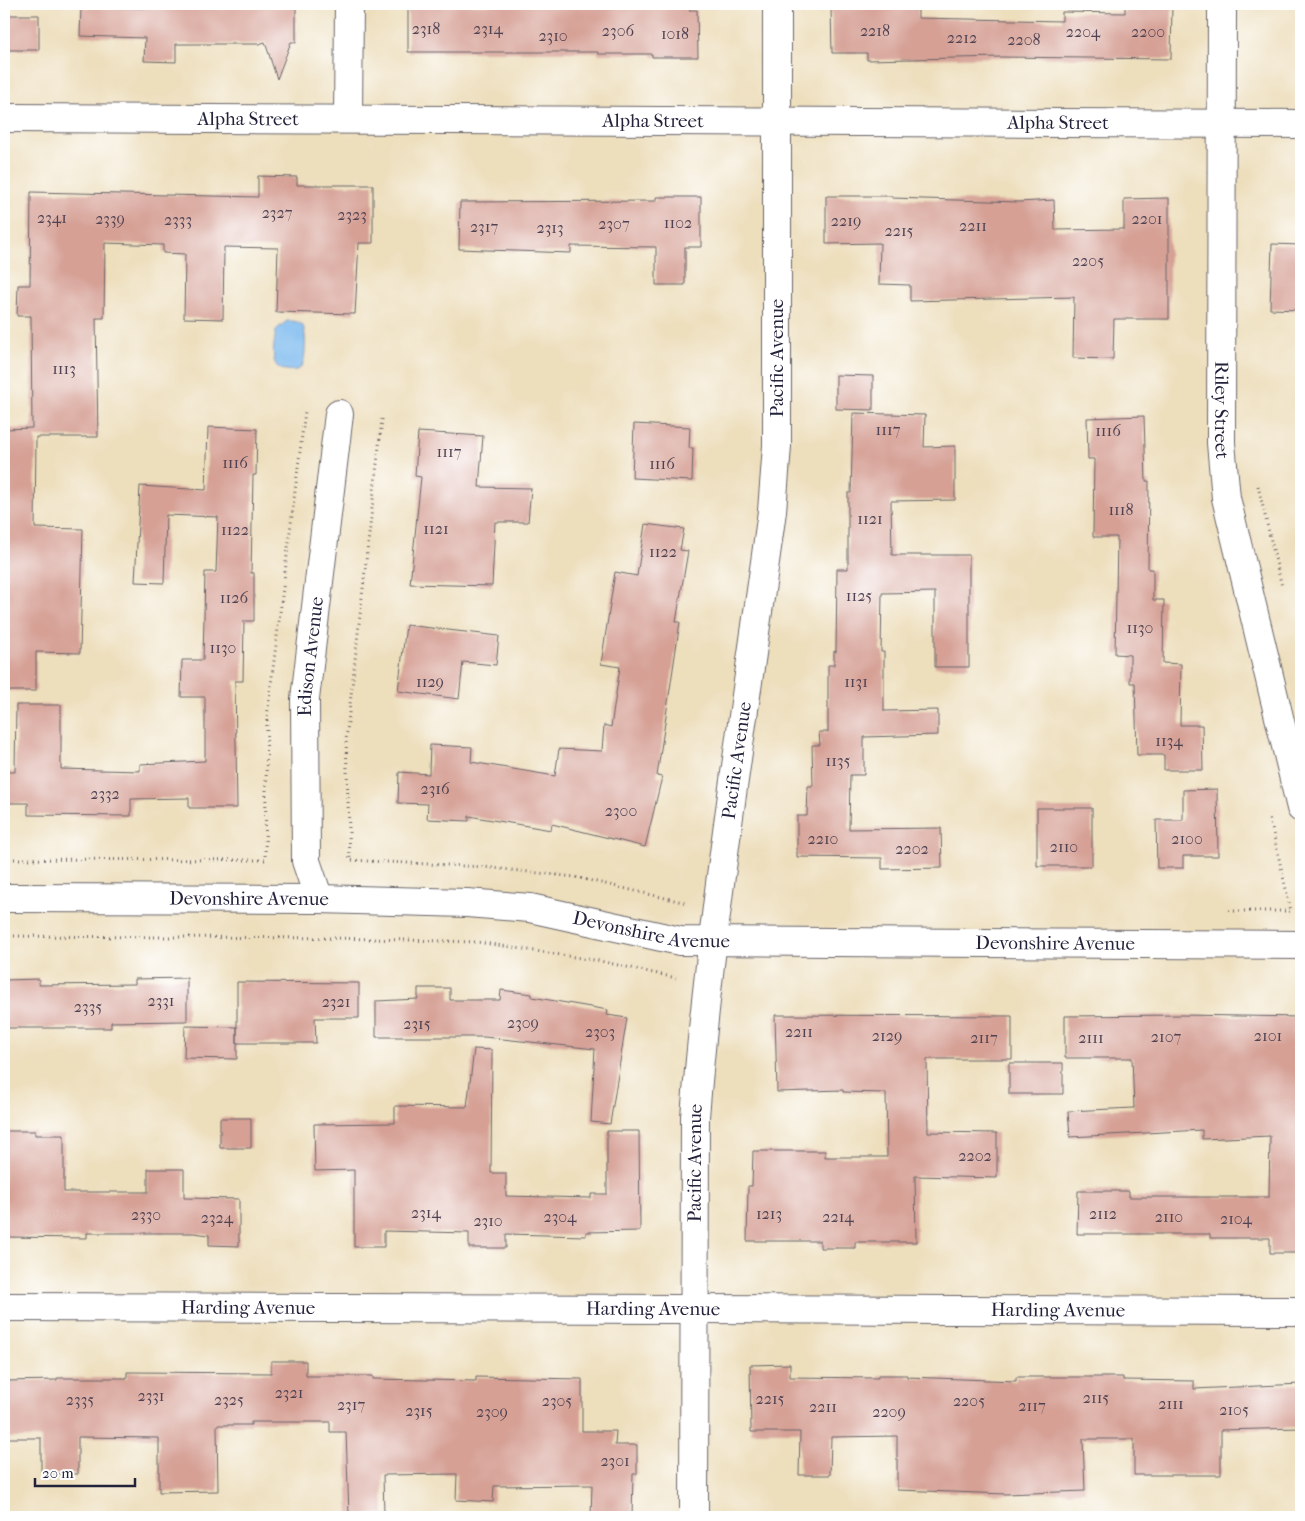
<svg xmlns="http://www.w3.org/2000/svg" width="1305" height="1521" viewBox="0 0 1305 1521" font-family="'IM FELL French Canon',serif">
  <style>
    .water { fill: #7cb9ee; stroke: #4f6e94 }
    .building { fill: #d6a095 }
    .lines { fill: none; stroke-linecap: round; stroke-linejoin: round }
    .minor-casing { stroke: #696468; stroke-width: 30 }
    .path { stroke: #696468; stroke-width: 3; stroke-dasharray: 1 4; stroke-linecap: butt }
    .minor { stroke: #fff; stroke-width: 28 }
    .labels { text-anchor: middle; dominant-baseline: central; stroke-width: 4.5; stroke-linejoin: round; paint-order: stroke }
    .number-label { font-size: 16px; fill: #4f4252 }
    .street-label { font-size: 19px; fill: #22223b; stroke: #fff }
  </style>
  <rect width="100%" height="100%" fill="#fff"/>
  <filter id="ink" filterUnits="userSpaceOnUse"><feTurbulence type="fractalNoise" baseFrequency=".02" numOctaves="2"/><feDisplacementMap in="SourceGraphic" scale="10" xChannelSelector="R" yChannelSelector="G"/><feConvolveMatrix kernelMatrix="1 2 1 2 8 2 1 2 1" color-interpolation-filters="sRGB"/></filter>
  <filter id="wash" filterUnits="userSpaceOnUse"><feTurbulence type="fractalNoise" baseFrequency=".0096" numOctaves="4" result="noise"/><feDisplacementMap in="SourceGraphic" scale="20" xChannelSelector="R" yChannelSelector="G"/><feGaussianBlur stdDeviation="1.12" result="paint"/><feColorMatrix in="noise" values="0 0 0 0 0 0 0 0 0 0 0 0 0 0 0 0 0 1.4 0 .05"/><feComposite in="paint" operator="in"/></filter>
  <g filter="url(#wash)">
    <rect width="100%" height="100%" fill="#eddebc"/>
    <path class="water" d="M 287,321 C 292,321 298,321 302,325 C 307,330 306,362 301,367 C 297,371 292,371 286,370 C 267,369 275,342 276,330 Z"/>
    <g id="blocks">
      <path class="building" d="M 145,4 L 296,4 L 296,42 L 291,42 L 277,79 L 265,42 L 259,44 L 176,44 L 176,62 L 144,61 L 145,38 L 80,36 L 81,7 L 145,8 Z
        M 408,4 L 689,6 L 689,10 L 697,10 L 698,57 L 652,57 L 652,54 L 598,54 L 598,52 L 408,52 Z
        M 1125,4 L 1172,4 L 1171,59 L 1001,57 L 867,60 L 867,53 L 832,53 L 831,8 L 918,7 L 918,18 L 1062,21 L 1062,12 L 1125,13 Z
        M 4,15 L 39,15 L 39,50 L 4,50 Z
        M 258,176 L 297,177 L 297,185 L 373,185 L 373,243 L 359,243 L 355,314 L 276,312 L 278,248 L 224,247 L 223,319 L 184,318 L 185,254 L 163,253 L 163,245 L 105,243 L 104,318 L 96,318 L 98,437 L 36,437 L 35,528 L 83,529 L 80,653 L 36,652 L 36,691 L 4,691 L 4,429 L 32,428 L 31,316 L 17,316 L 18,285 L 30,285 L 31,192 L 258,197 Z
        M 826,196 L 892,196 L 892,198 L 1019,202 L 1054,200 L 1055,230 L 1124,229 L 1124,199 L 1169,198 L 1169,319 L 1114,319 L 1113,359 L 1073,358 L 1074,297 L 910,301 L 910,285 L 879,284 L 880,243 L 826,244 Z
        M 656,197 L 701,197 L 701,247 L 685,247 L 685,285 L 656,285 L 656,247 L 571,246 L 571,253 L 459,249 L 460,202 L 656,201 Z
        M 1272,244 L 1301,245 L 1301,310 L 1270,309 Z
        M 836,375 L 873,376 L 873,410 L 836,409 Z
        M 853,413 L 925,415 L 924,447 L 955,446 L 955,500 L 891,501 L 892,555 L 969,555 L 969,667 L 935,667 L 935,592 L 882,593 L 881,652 L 884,652 L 884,711 L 938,710 L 938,735 L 864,737 L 864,775 L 850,775 L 849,829 L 941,828 L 942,868 L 882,869 L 882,858 L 797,857 L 797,816 L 807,816 L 808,786 L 813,786 L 812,745 L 820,745 L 819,732 L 828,732 L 828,665 L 834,665 L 834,651 L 836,652 L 837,569 L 848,569 L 848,493 L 851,493 Z
        M 1144,416 L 1146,481 L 1149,481 L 1148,569 L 1153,569 L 1153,600 L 1164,600 L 1163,663 L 1181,664 L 1180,725 L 1202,725 L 1203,770 L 1164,770 L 1164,755 L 1137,755 L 1135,683 L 1130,683 L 1130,655 L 1115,654 L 1117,537 L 1093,537 L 1094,459 L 1088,459 L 1087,418 Z
        M 634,424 L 690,427 L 689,448 L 693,448 L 692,481 L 632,478 Z
        M 208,427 L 257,429 L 256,475 L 253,475 L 251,573 L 254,573 L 254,621 L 244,621 L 243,681 L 235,681 L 237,808 L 189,808 L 189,798 L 131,799 L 131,816 L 28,815 L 28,803 L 4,803 L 4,772 L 15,772 L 16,705 L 61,705 L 61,769 L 140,771 L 140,764 L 205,761 L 205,697 L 181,697 L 182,660 L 203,660 L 205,572 L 216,572 L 218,517 L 166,515 L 164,583 L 135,582 L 140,486 L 206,490 Z
        M 418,432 L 483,436 L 479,487 L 531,488 L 528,522 L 495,522 L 492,586 L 410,584 L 421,477 L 415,476 Z
        M 645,524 L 684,529 L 680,550 L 688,551 L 676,622 L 680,622 L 657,776 L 662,777 L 645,847 L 552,824 L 551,830 L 469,816 L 469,821 L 427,819 L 428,804 L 398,803 L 399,772 L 429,774 L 430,745 L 472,747 L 471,762 L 555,776 L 559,749 L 602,751 L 604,725 L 611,727 L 620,667 L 601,664 L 615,572 L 637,576 Z
        M 406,625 L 499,636 L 496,665 L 463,662 L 459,699 L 398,691 Z
        M 1217,789 L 1218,856 L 1183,856 L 1183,868 L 1157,868 L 1156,820 L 1183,820 L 1183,790 Z
        M 1037,808 L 1092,808 L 1092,866 L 1037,866 Z
        M 187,978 L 187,1021 L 111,1022 L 111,1028 L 4,1028 L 4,980 L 39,979 L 39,985 L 135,984 L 135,979 Z
        M 237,982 L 359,983 L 359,1018 L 315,1018 L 316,1043 L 237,1043 Z
        M 418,988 L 450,988 L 450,1000 L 500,1000 L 501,990 L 532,994 L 532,997 L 608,1010 L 607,1015 L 627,1018 L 610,1124 L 591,1122 L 595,1049 L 484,1037 L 376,1037 L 376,1001 L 418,999 Z
        M 775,1015 L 1012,1016 L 1012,1059 L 927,1059 L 928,1132 L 997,1133 L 997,1178 L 915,1176 L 916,1242 L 855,1242 L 855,1248 L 820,1248 L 820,1241 L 747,1241 L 748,1186 L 752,1186 L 753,1151 L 825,1151 L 825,1157 L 887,1157 L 886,1093 L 843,1092 L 843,1090 L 777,1092 Z
        M 1181,1015 L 1301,1017 L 1301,1253 L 1270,1253 L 1270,1238 L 1210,1238 L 1210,1234 L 1077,1234 L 1078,1191 L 1129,1191 L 1129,1197 L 1269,1197 L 1270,1136 L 1202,1139 L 1202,1130 L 1070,1137 L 1068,1111 L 1134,1108 L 1132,1058 L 1065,1058 L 1065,1016 Z
        M 185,1026 L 237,1027 L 237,1059 L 184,1058 Z
        M 474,1049 L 492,1050 L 491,1173 L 506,1173 L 506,1196 L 591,1198 L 591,1194 L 607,1194 L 607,1131 L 639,1131 L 640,1231 L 586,1232 L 586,1236 L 506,1234 L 506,1248 L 469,1248 L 469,1233 L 384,1231 L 384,1247 L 354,1247 L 354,1170 L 315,1171 L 314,1124 L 395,1123 L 395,1106 L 467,1107 Z
        M 1009,1063 L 1063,1063 L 1063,1094 L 1009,1094 Z
        M 220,1118 L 251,1118 L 251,1148 L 220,1148 Z
        M 4,1131 L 35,1131 L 35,1135 L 64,1135 L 64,1192 L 148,1192 L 148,1169 L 184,1169 L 184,1198 L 239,1199 L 239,1246 L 209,1245 L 209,1235 L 194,1233 L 87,1233 L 87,1238 L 4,1237 Z
        M 271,1361 L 306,1361 L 306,1376 L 373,1376 L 373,1379 L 476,1381 L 476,1377 L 582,1379 L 582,1431 L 616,1431 L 615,1445 L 637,1445 L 637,1474 L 633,1474 L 632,1517 L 591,1516 L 592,1485 L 494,1486 L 493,1502 L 456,1500 L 457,1474 L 383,1475 L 384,1514 L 349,1515 L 346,1432 L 330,1432 L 330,1422 L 251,1422 L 251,1425 L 217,1425 L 218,1491 L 159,1492 L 159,1438 L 78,1437 L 78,1474 L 41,1473 L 41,1438 L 4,1438 L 4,1381 L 57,1380 L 57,1378 L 127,1378 L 127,1372 L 271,1373 Z
        M 790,1364 L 790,1377 L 878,1378 L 878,1375 L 907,1375 L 907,1377 L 1016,1381 L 1016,1377 L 1123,1377 L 1123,1380 L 1194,1381 L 1194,1389 L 1301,1384 L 1301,1428 L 1221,1430 L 1221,1475 L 1134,1475 L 1134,1439 L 1083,1439 L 1085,1491 L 1006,1494 L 897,1490 L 897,1436 L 831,1437 L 830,1475 L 799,1475 L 800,1432 L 751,1432 L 750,1365 Z"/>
    </g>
  </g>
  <g filter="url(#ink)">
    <use href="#blocks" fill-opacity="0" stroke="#696468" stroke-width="1"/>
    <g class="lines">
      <g class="minor-casing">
        <g id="minor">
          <path id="s1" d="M 1222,4 L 1221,443 L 1226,498 L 1301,808"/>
          <path id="s2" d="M 4,118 L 1301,124"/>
          <path d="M 348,118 L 349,4"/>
          <path id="s3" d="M 4,898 L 319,899 L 467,903 L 530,908 L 680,941 L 1301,945"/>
          <path id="s4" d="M 319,899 L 306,861 L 305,699 L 339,414"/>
          <path id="s5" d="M 4,1307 L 1301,1311"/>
          <path id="s6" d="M 694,1517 L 695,1117 C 711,914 745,712 772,511 L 777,446 L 777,4"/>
        </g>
      </g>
      <path class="path" d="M 382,419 L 346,740 L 350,860 L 484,867 L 575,877 L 687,903
        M 1258,486 L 1282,587
        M 4,859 L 265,860 L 267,717 L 305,411
        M 1229,911 L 1291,911 L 1270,819
        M 4,936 L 335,938 L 477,942 L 600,961 L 676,978"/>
      <use href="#minor" class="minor"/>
    </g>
  </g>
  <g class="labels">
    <g class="number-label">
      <text x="426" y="28">2318</text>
      <text x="488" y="28">2314</text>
      <text x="618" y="30">2306</text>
      <text x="875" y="30">2218</text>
      <text x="1083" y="31">2204</text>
      <text x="1148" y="31">2200</text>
      <text x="675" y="33">1018</text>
      <text x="553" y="35">2310</text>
      <text x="962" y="37">2212</text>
      <text x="1024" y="39">2208</text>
      <text x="277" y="212">2327</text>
      <text x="352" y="214">2323</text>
      <text x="52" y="217">2341</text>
      <text x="110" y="218">2339</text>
      <text x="1147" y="218">2201</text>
      <text x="178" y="219">2333</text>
      <text x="846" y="220">2219</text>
      <text x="678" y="222">1102</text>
      <text x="614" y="223">2307</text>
      <text x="973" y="225">2211</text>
      <text x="484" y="226">2317</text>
      <text x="550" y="227">2313</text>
      <text x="899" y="230">2215</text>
      <text x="1088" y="260">2205</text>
      <text x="64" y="368">1113</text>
      <text x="888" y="429">1117</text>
      <text x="1108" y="430">1116</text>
      <text x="449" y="451">1117</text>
      <text x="235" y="462">1116</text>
      <text x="662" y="463">1116</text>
      <text x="1121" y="509">1118</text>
      <text x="870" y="518">1121</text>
      <text x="436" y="528">1121</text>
      <text x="235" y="529">1122</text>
      <text x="663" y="551">1122</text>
      <text x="859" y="595">1125</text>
      <text x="234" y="597">1126</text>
      <text x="1140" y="627">1130</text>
      <text x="223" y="647">1130</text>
      <text x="430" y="681">1129</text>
      <text x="856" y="681">1131</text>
      <text x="1169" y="740">1134</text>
      <text x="838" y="760">1135</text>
      <text x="435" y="788">2316</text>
      <text x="105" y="793">2332</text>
      <text x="621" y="810">2300</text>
      <text x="823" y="838">2210</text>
      <text x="1187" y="838">2100</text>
      <text x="1064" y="846">2110</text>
      <text x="912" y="848">2202</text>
      <text x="161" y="1000">2331</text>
      <text x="336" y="1001">2321</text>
      <text x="88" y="1006">2335</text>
      <text x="523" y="1022">2309</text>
      <text x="417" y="1023">2315</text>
      <text x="600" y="1031">2303</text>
      <text x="799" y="1031">2211</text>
      <text x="887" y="1035">2129</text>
      <text x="1268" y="1035">2101</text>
      <text x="1166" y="1036">2107</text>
      <text x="984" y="1037">2117</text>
      <text x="1091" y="1037">2111</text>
      <text x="975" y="1155">2202</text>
      <text x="426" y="1212">2314</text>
      <text x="769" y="1213">1213</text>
      <text x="1103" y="1213">2112</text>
      <text x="146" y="1214">2330</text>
      <text x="560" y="1216">2304</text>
      <text x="838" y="1216">2214</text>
      <text x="1169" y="1216">2110</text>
      <text x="217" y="1217">2324</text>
      <text x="1236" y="1218">2104</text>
      <text x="488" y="1220">2310</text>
      <text x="289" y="1392">2321</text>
      <text x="151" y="1395">2331</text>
      <text x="1096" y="1397">2115</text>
      <text x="770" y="1398">2215</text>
      <text x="80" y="1399">2335</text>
      <text x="229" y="1399">2325</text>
      <text x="557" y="1400">2305</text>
      <text x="969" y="1400">2205</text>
      <text x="1171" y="1403">2111</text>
      <text x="351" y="1404">2317</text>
      <text x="1032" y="1405">2117</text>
      <text x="823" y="1406">2211</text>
      <text x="1234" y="1409">2105</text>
      <text x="419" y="1410">2315</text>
      <text x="492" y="1411">2309</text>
      <text x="889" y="1411">2209</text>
      <text x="615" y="1460">2301</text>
    </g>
    <g class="street-label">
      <text stroke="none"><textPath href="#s2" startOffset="244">Alpha Street</textPath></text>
      <text stroke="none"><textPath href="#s2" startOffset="649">Alpha Street</textPath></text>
      <text stroke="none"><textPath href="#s2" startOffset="1054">Alpha Street</textPath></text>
      <text transform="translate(777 358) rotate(-90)">Pacific Avenue</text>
      <text stroke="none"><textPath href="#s1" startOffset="406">Riley Street</textPath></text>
      <text stroke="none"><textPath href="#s4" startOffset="245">Edison Avenue</textPath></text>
      <text stroke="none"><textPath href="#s6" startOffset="759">Pacific Avenue</textPath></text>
      <text stroke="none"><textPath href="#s3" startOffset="245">Devonshire Avenue</textPath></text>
      <text stroke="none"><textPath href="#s3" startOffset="650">Devonshire Avenue</textPath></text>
      <text stroke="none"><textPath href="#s3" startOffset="1055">Devonshire Avenue</textPath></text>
      <text stroke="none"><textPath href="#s6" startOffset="354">Pacific Avenue</textPath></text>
      <text stroke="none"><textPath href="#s5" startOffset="244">Harding Avenue</textPath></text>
      <text stroke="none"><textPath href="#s5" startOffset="649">Harding Avenue</textPath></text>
      <text stroke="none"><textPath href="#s5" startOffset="1054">Harding Avenue</textPath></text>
    </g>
  </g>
  <rect width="1305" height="1521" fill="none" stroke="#fff" stroke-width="20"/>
  <path d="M35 1478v8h100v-8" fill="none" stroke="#22223b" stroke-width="2.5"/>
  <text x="42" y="1478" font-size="15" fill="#22223b" stroke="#ffffff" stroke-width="4" paint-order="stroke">20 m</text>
</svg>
